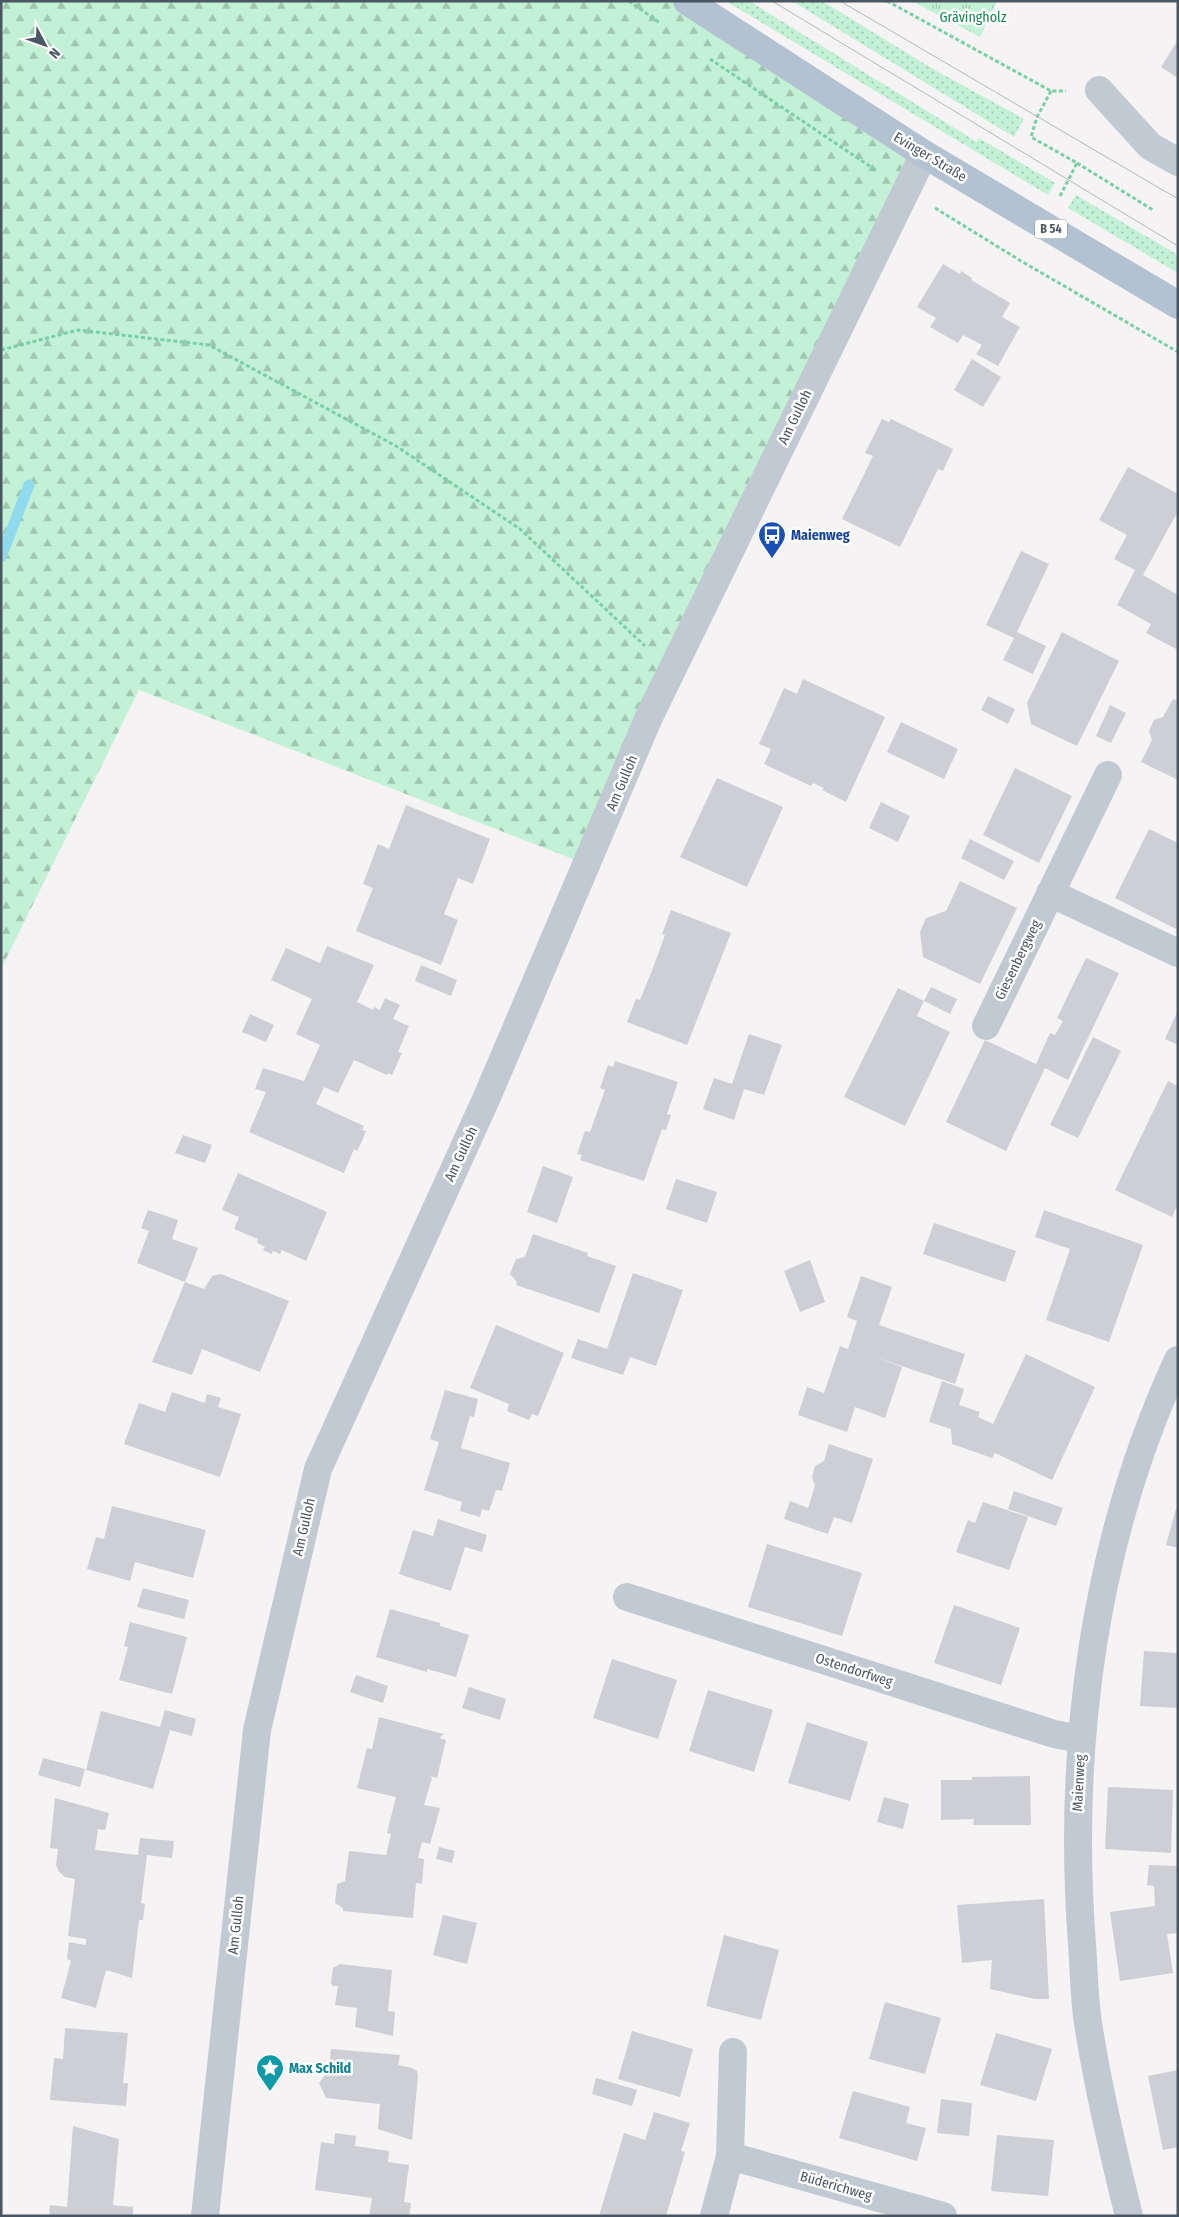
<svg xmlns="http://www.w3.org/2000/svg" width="1179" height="2217" viewBox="0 0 1179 2217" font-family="'Fira Sans Condensed',sans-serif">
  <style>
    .grass { fill: url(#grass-dots) }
    .forest { fill: url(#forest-firs) }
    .park { fill: url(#park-tufts) }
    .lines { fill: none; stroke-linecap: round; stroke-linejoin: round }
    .stream { stroke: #90daee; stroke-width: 11 }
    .building { fill: #cdcfd5 }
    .path { stroke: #7ad0a6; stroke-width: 3; stroke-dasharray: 4 2.5; stroke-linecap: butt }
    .minor { stroke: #c1cad2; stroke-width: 28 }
    .primary { stroke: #b3c2d1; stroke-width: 28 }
    .tram { stroke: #b5b8bd; stroke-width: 1 }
    .labels { text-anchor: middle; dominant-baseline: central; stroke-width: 5; stroke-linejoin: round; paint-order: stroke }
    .shield { fill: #fff; stroke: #808990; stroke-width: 1 }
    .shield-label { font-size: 12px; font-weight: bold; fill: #4a5661 }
    .park-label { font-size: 14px; fill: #17864f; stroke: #fff }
    .street-label { font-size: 14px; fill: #4a5661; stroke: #fff }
    .transit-label { font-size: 14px; font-weight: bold; fill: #164399; stroke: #fff; text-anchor: start }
    .culture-label { font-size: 14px; font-weight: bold; fill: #0d838f; stroke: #fff; text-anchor: start }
  </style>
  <defs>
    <pattern id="grass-dots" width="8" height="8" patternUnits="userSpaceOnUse" patternTransform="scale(1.25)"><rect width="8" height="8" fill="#c3f1d5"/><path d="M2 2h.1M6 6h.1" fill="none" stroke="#a0c6b0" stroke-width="1.8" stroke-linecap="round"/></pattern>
    <pattern id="forest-firs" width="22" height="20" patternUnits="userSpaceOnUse" patternTransform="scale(1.25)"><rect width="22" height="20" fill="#c3f1d5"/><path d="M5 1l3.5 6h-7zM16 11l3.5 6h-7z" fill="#a0c6b0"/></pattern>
    <pattern id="park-tufts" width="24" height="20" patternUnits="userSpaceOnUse" patternTransform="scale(1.25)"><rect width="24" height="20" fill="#c3f1d5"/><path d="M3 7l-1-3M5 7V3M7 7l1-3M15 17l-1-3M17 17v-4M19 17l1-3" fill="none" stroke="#a0c6b0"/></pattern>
  </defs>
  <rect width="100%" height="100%" fill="#f5f3f3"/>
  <path class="grass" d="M 726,1 L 749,1 L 977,142 L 979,138 L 1055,183 L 1048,195 Z
    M 792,1 L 822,1 L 933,69 L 1024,119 L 1014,137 Z
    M 1076,195 L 1178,255 L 1178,273 L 1068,208 Z"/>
  <path class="forest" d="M 1,1 L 687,1 L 924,154 L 588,865 L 139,690 L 1,969 Z"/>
  <path class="park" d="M 912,1 L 997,1 L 980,37 Z"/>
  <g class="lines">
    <path class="stream" d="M 1,557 L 29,485"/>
  </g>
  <path class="building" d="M 1178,40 L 1178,78 L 1161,67 Z
    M 943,264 L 960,274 L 961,271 L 972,278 L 971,280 L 1010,303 L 1002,317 L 1020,327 L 998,366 L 976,354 L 982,345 L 963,335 L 958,343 L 930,327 L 936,318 L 917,307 Z
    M 972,359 L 1001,377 L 983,407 L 954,390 Z
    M 882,419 L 889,422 L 891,419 L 953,449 L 943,471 L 938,469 L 900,547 L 842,519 L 873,456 L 865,453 Z
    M 1128,467 L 1178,494 L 1178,511 L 1143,575 L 1178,595 L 1178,650 L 1146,633 L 1151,624 L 1117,605 L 1135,570 L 1114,559 L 1127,535 L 1099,520 Z
    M 1021,551 L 1049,564 L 1017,632 L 1046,646 L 1033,674 L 1003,660 L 1014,638 L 986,625 Z
    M 1062,632 L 1119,661 L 1077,746 L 1031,724 L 1027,703 Z
    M 803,679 L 885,717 L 846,802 L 822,790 L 824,788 L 813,783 L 811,786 L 764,764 L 771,749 L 759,744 L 784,688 L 797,694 Z
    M 988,696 L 1015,709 L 1008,724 L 981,710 Z
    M 1173,699 L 1178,701 L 1178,780 L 1141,762 L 1152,740 L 1149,731 L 1154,720 L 1163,717 Z
    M 1110,705 L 1126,713 L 1111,743 L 1096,736 Z
    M 901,722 L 958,749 L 944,779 L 887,752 Z
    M 1015,768 L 1072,796 L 1039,863 L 983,835 Z
    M 717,778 L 783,807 L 747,887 L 680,857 Z
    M 881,802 L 910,816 L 898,842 L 869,828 Z
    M 406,805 L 490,839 L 473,884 L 458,878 L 444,914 L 458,920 L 441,965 L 356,931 L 373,888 L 363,884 L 378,844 L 389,849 Z
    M 1149,829 L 1178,843 L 1178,930 L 1115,898 Z
    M 970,839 L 1014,861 L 1004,880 L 961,858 Z
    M 960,881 L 1017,908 L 980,984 L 923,957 L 920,932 L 926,918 L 946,911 Z
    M 671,910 L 731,933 L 687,1045 L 627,1022 L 636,999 L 640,1000 L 653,968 L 665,935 L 662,934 Z
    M 327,946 L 374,965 L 357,1002 L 373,1010 L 374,1007 L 380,1010 L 385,998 L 400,1005 L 393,1019 L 409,1026 L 398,1052 L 402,1053 L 392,1075 L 388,1073 L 387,1075 L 354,1060 L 338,1093 L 324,1087 L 316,1104 L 364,1126 L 362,1130 L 366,1131 L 362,1141 L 357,1151 L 354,1149 L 344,1173 L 249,1132 L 266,1092 L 255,1089 L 263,1068 L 304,1081 L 320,1045 L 296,1034 L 312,999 L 271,980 L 286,948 L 320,963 Z
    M 1086,958 L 1119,973 L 1068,1080 L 1045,1068 L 1006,1151 L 946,1122 L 985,1040 L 1036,1064 L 1050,1033 L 1055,1035 L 1063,1021 L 1057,1018 Z
    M 421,965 L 457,980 L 451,996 L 415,981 Z
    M 931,987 L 957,999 L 950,1014 L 924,1001 L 917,1016 L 950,1032 L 905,1126 L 844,1097 L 898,988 L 924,1001 Z
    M 1178,1010 L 1178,1045 L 1165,1039 Z
    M 250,1014 L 274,1025 L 266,1042 L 242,1032 Z
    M 749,1034 L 782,1045 L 764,1095 L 744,1089 L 734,1120 L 703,1109 L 714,1078 L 732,1084 Z
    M 1093,1037 L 1121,1051 L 1078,1138 L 1050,1125 Z
    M 615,1061 L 678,1082 L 667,1114 L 671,1115 L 666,1130 L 662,1129 L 644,1181 L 580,1160 L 582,1155 L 577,1154 L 585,1131 L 590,1132 L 605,1090 L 600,1088 L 608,1065 L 613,1067 Z
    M 1168,1081 L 1178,1086 L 1178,1204 L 1172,1217 L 1115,1190 Z
    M 183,1135 L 212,1145 L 205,1163 L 175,1153 Z
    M 543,1166 L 573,1177 L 557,1223 L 527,1212 Z
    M 238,1173 L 327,1212 L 306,1261 L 282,1250 L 280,1254 L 273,1251 L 272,1254 L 267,1252 L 263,1250 L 265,1247 L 257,1243 L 258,1239 L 234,1229 L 239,1217 L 222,1210 Z
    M 676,1179 L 717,1192 L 707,1223 L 666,1209 Z
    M 148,1210 L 178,1220 L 172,1239 L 198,1248 L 185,1282 L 137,1263 L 149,1231 L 141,1228 Z
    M 1044,1210 L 1143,1245 L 1109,1342 L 1046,1320 L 1070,1249 L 1035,1237 Z
    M 934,1223 L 1016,1251 L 1005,1282 L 923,1254 Z
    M 533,1234 L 588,1253 L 587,1256 L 616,1266 L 599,1313 L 516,1285 L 517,1282 L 510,1274 L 516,1259 L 525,1257 Z
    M 810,1260 L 825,1302 L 800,1312 L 784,1271 Z
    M 633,1273 L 683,1290 L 656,1366 L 630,1357 L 623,1375 L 571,1358 L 578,1339 L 607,1349 Z
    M 221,1274 L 289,1301 L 260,1372 L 202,1349 L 192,1375 L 152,1362 L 185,1282 L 204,1289 L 212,1276 Z
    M 861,1276 L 892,1287 L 879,1325 L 965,1354 L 955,1384 L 872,1356 L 902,1367 L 885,1418 L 855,1407 L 847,1432 L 798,1415 L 807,1387 L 824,1393 L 840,1346 L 848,1349 L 857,1321 L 847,1317 Z
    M 496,1325 L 564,1353 L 538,1416 L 532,1414 L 529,1420 L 507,1411 L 509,1404 L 470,1388 Z
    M 1026,1354 L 1095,1387 L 1052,1480 L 995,1453 L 992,1458 L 952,1444 L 951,1429 L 929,1422 L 942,1381 L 964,1389 L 959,1405 L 980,1412 L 978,1417 L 993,1424 Z
    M 445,1390 L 478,1399 L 474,1417 L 470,1416 L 461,1448 L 510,1463 L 502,1491 L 496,1490 L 489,1511 L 482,1509 L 480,1517 L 460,1511 L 462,1502 L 424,1490 L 439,1442 L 430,1439 Z
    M 172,1392 L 205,1403 L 207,1394 L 221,1398 L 218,1407 L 241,1414 L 220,1477 L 124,1444 L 139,1403 L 165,1412 Z
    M 829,1444 L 873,1459 L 852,1523 L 834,1517 L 828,1534 L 784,1519 L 790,1501 L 808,1508 L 815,1486 L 812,1477 L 815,1466 L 824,1461 Z
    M 1014,1491 L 1063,1508 L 1056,1526 L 1008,1509 Z
    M 983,1502 L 1028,1517 L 1009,1570 L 956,1552 L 968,1520 L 975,1523 Z
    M 112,1506 L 206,1530 L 193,1578 L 135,1562 L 130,1581 L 87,1569 L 96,1537 L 104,1539 Z
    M 1176,1509 L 1178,1510 L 1178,1548 L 1166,1545 Z
    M 438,1519 L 487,1535 L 482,1552 L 465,1547 L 451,1591 L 399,1574 L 413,1530 L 433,1536 Z
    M 767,1544 L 862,1573 L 842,1636 L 748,1607 Z
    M 143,1588 L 189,1600 L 184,1619 L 137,1607 Z
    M 954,1605 L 1020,1628 L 1001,1685 L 934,1663 Z
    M 390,1609 L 440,1623 L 440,1626 L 469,1635 L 456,1677 L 427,1669 L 427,1672 L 376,1657 Z
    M 130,1622 L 187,1637 L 172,1694 L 119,1680 L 128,1647 L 124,1646 Z
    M 1144,1651 L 1178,1653 L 1178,1708 L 1140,1706 Z
    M 612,1659 L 677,1680 L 658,1739 L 593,1718 Z
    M 356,1675 L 388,1686 L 383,1703 L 350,1692 Z
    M 469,1687 L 506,1699 L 500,1720 L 462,1708 Z
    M 708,1690 L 773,1710 L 754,1772 L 689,1751 Z
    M 165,1710 L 196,1719 L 192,1736 L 170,1730 L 153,1789 L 86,1770 L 101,1711 L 160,1727 Z
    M 379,1717 L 444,1734 L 439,1738 L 446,1740 L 437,1778 L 430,1776 L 432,1778 L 424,1805 L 440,1808 L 430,1844 L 422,1842 L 418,1858 L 424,1859 L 422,1884 L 416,1883 L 413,1918 L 343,1911 L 343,1908 L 335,1903 L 337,1884 L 345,1881 L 349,1851 L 386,1855 L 391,1834 L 387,1833 L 396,1797 L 357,1788 L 367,1748 L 372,1749 Z
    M 807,1722 L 868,1742 L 850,1801 L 788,1783 Z
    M 43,1758 L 85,1769 L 80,1787 L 38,1775 Z
    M 1030,1776 L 1031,1825 L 973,1825 L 974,1819 L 941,1820 L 941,1780 L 972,1780 L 972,1777 Z
    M 1108,1787 L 1173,1790 L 1171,1853 L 1105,1849 Z
    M 884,1797 L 909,1804 L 903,1829 L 877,1822 Z
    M 55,1798 L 109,1813 L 105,1830 L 98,1829 L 95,1850 L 138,1855 L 140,1838 L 174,1841 L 172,1858 L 147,1855 L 141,1903 L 145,1904 L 143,1920 L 139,1920 L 132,1978 L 106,1970 L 96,2008 L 61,1998 L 71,1961 L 67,1959 L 69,1942 L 86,1945 L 86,1939 L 68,1936 L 75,1879 L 65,1877 L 59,1872 L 56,1865 L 58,1849 L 50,1848 Z
    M 439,1847 L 455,1851 L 452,1863 L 436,1859 Z
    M 1149,1865 L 1178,1866 L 1178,1933 L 1167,1934 L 1173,1973 L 1120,1981 L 1110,1912 L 1155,1906 L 1154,1886 L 1147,1885 Z
    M 1044,1899 L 1049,1999 L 1035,1999 L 990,1989 L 992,1960 L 962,1963 L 957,1905 Z
    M 443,1915 L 477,1923 L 467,1964 L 433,1955 Z
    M 724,1935 L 779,1950 L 761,2020 L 706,2006 Z
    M 340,1964 L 392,1970 L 388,2011 L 395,2012 L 393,2036 L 355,2027 L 357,2008 L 335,2005 L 338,1986 L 333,1986 L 331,1983 L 333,1968 Z
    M 885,2002 L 941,2018 L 925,2074 L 869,2059 Z
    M 65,2028 L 128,2033 L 123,2083 L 128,2083 L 126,2106 L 50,2100 L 54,2058 L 63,2059 Z
    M 632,2031 L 693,2049 L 680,2097 L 618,2079 Z
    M 996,2033 L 1052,2049 L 1036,2101 L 980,2085 Z
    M 331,2049 L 400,2055 L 398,2065 L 412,2068 L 417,2071 L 418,2076 L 412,2140 L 378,2129 L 380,2104 L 326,2098 L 319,2083 L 329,2070 Z
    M 1178,2070 L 1178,2147 L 1163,2150 L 1148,2076 Z
    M 596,2078 L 637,2090 L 632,2106 L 592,2094 Z
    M 853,2091 L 910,2107 L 906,2123 L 926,2128 L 917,2161 L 839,2138 Z
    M 941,2099 L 972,2103 L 969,2136 L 937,2133 Z
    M 654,2112 L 690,2123 L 681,2151 L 685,2152 L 666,2216 L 599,2216 L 624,2133 L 645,2140 Z
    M 73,2126 L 119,2139 L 113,2205 L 133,2207 L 133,2216 L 49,2216 L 50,2205 L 67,2207 Z
    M 335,2133 L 356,2136 L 355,2146 L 389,2151 L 388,2162 L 409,2165 L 404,2202 L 411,2203 L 409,2216 L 369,2216 L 372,2198 L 315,2190 L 321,2142 L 334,2144 Z
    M 997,2135 L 1054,2140 L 1048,2196 L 991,2191 Z"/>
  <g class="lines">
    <path class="path" d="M 629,1 L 660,23
      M 887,1 L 1051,91 L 1066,91
      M 710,59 L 877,171
      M 1051,91 L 1037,117 L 1031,137 L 1077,163 L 1060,196
      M 1077,163 L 1153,210
      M 935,208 L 1021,261 L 1178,352
      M 1,350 L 78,330 L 209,345 L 396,446 L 520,529 L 645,646"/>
    <path class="minor" d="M 1099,90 L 1150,146 L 1178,162
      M 1050,893 L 1178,953
      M 986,1026 L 1108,775
      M 627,1597 L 1054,1734 L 1081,1739
      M 730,2156 L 733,2052
      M 205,2216 L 257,1730 L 318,1469 L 487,1097 L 649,717 L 924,154
      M 714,2216 L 730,2156 L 943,2216
      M 1129,2216 C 1113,2152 1098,2088 1088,2023 C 1084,1997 1084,1970 1082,1944 C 1067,1746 1094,1541 1178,1360"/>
    <path class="primary" d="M 687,1 L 924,154 L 1178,305"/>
    <path class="tram" d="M 772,1 L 1178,246
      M 840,1 L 1178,199"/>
  </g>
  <defs>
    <g id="bus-pin" transform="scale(1.4375)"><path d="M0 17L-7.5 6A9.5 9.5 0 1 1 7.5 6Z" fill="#1a4fb4" stroke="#fff"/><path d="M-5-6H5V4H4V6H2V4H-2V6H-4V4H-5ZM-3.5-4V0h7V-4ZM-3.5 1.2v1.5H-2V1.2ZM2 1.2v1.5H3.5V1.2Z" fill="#fff"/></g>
    <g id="sight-pin" transform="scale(1.4375)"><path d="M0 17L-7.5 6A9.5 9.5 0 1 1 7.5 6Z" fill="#0f9aa8" stroke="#fff"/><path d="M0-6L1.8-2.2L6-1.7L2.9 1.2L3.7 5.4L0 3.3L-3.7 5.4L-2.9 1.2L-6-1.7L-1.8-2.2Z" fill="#fff"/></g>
  </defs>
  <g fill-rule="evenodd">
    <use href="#bus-pin" x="772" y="535"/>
    <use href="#sight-pin" x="270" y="2068"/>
  </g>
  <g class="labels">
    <rect class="shield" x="1035" y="219.5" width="32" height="19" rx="4"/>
    <g class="shield-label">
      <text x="1051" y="229">B 54</text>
    </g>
    <g class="park-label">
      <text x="973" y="17">Grävingholz</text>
    </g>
    <g class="street-label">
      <text transform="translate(930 157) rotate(31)">Evinger Straße</text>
      <text transform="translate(795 417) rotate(-64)">Am Gulloh</text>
      <text transform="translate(622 783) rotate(-67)">Am Gulloh</text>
      <text transform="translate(1018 960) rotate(-64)">Giesenbergweg</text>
      <text transform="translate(461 1154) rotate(-65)">Am Gulloh</text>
      <text transform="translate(304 1527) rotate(-77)">Am Gulloh</text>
      <text transform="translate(854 1670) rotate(18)">Ostendorfweg</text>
      <text transform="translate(1079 1783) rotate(-87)">Maienweg</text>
      <text transform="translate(236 1925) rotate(-84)">Am Gulloh</text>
      <text transform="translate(836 2186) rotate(16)">Büderichweg</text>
    </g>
    <g class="transit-label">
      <text x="791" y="535">Maienweg</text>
    </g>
    <g class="culture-label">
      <text x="289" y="2068">Max Schild</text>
    </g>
  </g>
  <rect width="1179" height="2217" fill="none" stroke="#4a5661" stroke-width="5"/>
  <g transform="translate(45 45) rotate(131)" stroke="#ffffff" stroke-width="4" paint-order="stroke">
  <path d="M0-4L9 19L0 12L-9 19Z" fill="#4a5661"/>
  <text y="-8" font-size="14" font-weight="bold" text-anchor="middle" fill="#4a5661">N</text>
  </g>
</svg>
